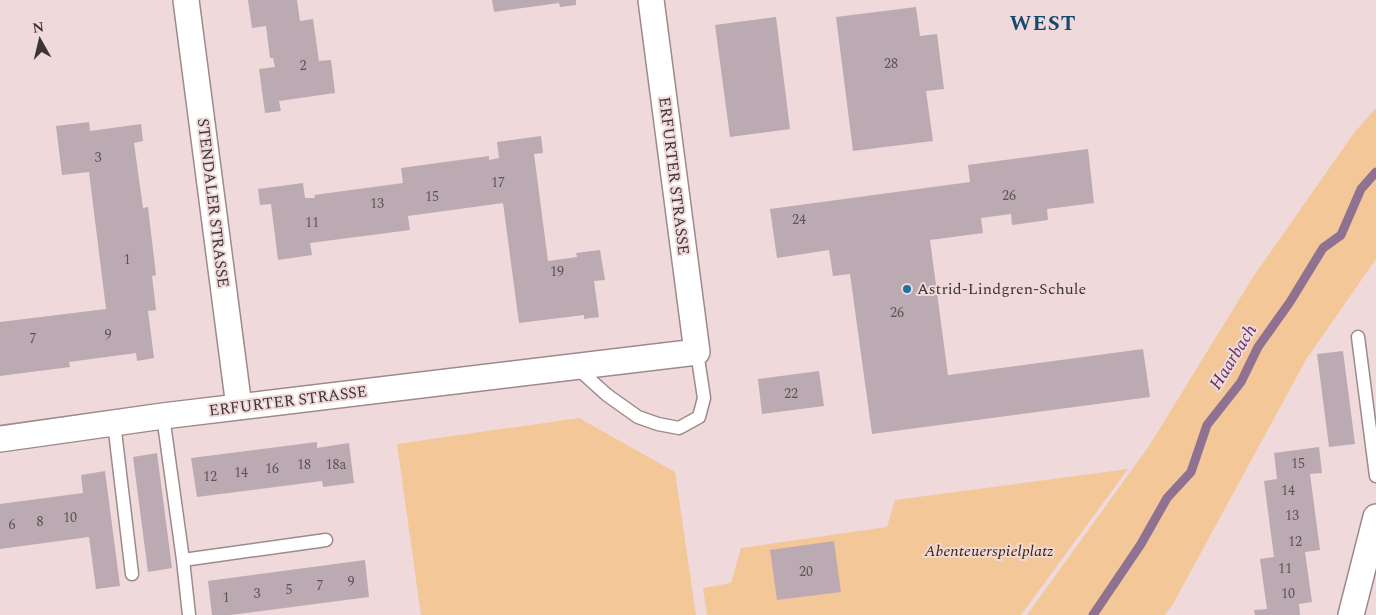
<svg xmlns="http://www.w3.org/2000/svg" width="1376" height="615" viewBox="0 0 1376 615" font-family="Spectral,serif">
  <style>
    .green { fill: #f4c799 }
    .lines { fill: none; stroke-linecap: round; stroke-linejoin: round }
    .stream { stroke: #8f7191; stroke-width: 9 }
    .building { fill: #bcaab3 }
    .service-casing { stroke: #9e8a8b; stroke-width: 15 }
    .minor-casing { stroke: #9e8a8b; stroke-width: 28 }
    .service { stroke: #fff; stroke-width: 12 }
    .minor { stroke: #fff; stroke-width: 25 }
    .poi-dot { fill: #2370a2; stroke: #efd9da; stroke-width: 2 }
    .labels { text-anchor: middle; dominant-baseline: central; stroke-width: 4; stroke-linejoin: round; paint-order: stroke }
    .number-label { font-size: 14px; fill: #5d5254 }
    .street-label { font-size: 16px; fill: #3d3435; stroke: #efd9da }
    .poi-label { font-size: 16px; fill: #3d3435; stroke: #efd9da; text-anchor: start }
    .park-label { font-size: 16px; font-style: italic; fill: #412400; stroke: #efd9da }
    .water-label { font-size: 18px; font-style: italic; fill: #602e69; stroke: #efd9da }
    .district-label { font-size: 21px; font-weight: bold; letter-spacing: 1px; fill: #14496c; stroke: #efd9da }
  </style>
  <rect width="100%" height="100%" fill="#efd9da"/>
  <path class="green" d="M 1376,108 L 1376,259 L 1307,358 L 1173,604 L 1165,615 L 1027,615 L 1149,446 L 1253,277 L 1354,133 Z
    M 579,418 L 675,472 L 696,615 L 421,615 L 397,444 Z
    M 1128,469 L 1021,615 L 707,615 L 703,588 L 731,583 L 741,548 L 887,527 L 895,500 Z"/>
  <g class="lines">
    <path class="stream" d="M 1093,615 L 1141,544 L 1167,498 L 1191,472 L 1207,425 L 1241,382 L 1258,347 L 1290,302 L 1323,248 L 1341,235 L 1361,189 L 1376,172"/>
  </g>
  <path class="building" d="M 248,0 L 297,0 L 300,21 L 313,19 L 319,61 L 331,60 L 335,93 L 279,101 L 281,111 L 265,113 L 259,69 L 275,67 L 273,58 L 270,58 L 266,26 L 252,28 Z
    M 492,0 L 576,0 L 576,5 L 560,7 L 559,3 L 494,12 Z
    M 916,7 L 920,36 L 937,34 L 944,89 L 926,91 L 933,141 L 853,151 L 836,17 Z
    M 776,17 L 790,129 L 730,137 L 715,25 Z
    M 89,122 L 90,131 L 141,124 L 143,141 L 134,143 L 143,208 L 148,207 L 156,275 L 152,276 L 156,310 L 148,311 L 154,358 L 137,361 L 136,353 L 69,362 L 70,367 L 0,376 L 0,322 L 106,309 L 89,172 L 62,175 L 56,126 Z
    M 541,136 L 543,153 L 534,154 L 548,261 L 577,257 L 576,253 L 600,250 L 605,280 L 594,281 L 599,317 L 584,319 L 584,315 L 519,323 L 503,203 L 408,216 L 410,230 L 310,243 L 312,255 L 278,260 L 271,204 L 260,205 L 258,189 L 303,183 L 305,198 L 315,198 L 314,195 L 403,183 L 401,168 L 489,156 L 489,160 L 499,158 L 497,142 Z
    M 1088,149 L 1094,203 L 1047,209 L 1048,220 L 1012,225 L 1011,214 L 981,218 L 983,233 L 930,240 L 948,375 L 1143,349 L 1150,397 L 872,434 L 850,274 L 833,276 L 829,250 L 777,258 L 770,209 L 970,182 L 968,165 Z
    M 1343,351 L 1355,444 L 1329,447 L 1317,354 Z
    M 819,371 L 824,406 L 762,414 L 758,379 Z
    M 317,442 L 317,448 L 349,443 L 354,483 L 323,487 L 322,481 L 197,497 L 191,458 Z
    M 1319,447 L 1322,473 L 1310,474 L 1320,550 L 1305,552 L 1312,602 L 1299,604 L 1300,615 L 1255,615 L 1254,610 L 1267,609 L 1260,559 L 1274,557 L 1264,481 L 1277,479 L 1274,453 Z
    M 157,453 L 172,568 L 148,572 L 133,457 Z
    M 105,471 L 120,586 L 96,589 L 89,537 L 0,549 L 0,504 L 83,493 L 81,475 Z
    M 834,541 L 841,592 L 777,600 L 770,550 Z
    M 365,560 L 369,597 L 230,615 L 212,615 L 208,581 Z"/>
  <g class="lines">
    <g class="service-casing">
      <path id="service" d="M 1358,337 L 1376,476
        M 576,367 L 607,395 L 638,417 L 658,424 L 679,428 L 699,417 L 704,398 L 697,352
        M 163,416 L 183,560 L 189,615
        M 114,423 L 132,574
        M 183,560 L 326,540"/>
    </g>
    <g class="minor-casing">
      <path id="minor" d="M 186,0 L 239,407
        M 0,439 L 163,416 L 697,352 L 651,0
        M 1351,615 L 1376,517"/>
    </g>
    <use href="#service" class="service"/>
    <use href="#minor" class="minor"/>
  </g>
  <circle class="poi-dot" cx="907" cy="289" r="5"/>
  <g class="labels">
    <g class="number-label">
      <text x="891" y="63">28</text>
      <text x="303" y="65">2</text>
      <text x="98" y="157">3</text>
      <text x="498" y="182">17</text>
      <text x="1009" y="195">26</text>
      <text x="432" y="196">15</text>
      <text x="377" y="203">13</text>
      <text x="799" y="219">24</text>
      <text x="312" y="222">11</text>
      <text x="127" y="259">1</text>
      <text x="557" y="271">19</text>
      <text x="897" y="312">26</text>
      <text x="108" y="334">9</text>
      <text x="33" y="338">7</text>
      <text x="791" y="393">22</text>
      <text x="1298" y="463">15</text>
      <text x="304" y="464">18</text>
      <text x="336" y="464">18a</text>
      <text x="272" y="468">16</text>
      <text x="241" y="472">14</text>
      <text x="210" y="476">12</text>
      <text x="1288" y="490">14</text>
      <text x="1292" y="515">13</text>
      <text x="70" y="517">10</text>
      <text x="40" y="521">8</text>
      <text x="12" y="524">6</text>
      <text x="1295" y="541">12</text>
      <text x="1285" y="568">11</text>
      <text x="806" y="571">20</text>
      <text x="351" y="581">9</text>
      <text x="320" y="585">7</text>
      <text x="289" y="589">5</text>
      <text x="257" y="593">3</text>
      <text x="1288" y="593">10</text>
      <text x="226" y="597">1</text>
    </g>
    <g class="street-label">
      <text transform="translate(674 176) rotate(83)">ERFURTER STRASSE</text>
      <text transform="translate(213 203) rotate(83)">STENDALER STRASSE</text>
      <text transform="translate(288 401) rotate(-7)">ERFURTER STRASSE</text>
    </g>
    <g class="poi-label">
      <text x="917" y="289">Astrid-Lindgren-Schule</text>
    </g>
    <g class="park-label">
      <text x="989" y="551">Abenteuerspielplatz</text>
    </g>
    <g class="water-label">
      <text transform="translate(1233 357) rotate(-58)">Haarbach</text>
    </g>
    <g class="district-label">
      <text x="1043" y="24">WEST</text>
    </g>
  </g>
  <g transform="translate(40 40) rotate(352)" stroke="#efd9da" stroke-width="4" paint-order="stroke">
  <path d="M0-4L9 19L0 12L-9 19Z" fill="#3d3435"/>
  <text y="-8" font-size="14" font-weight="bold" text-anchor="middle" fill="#3d3435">N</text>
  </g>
</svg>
